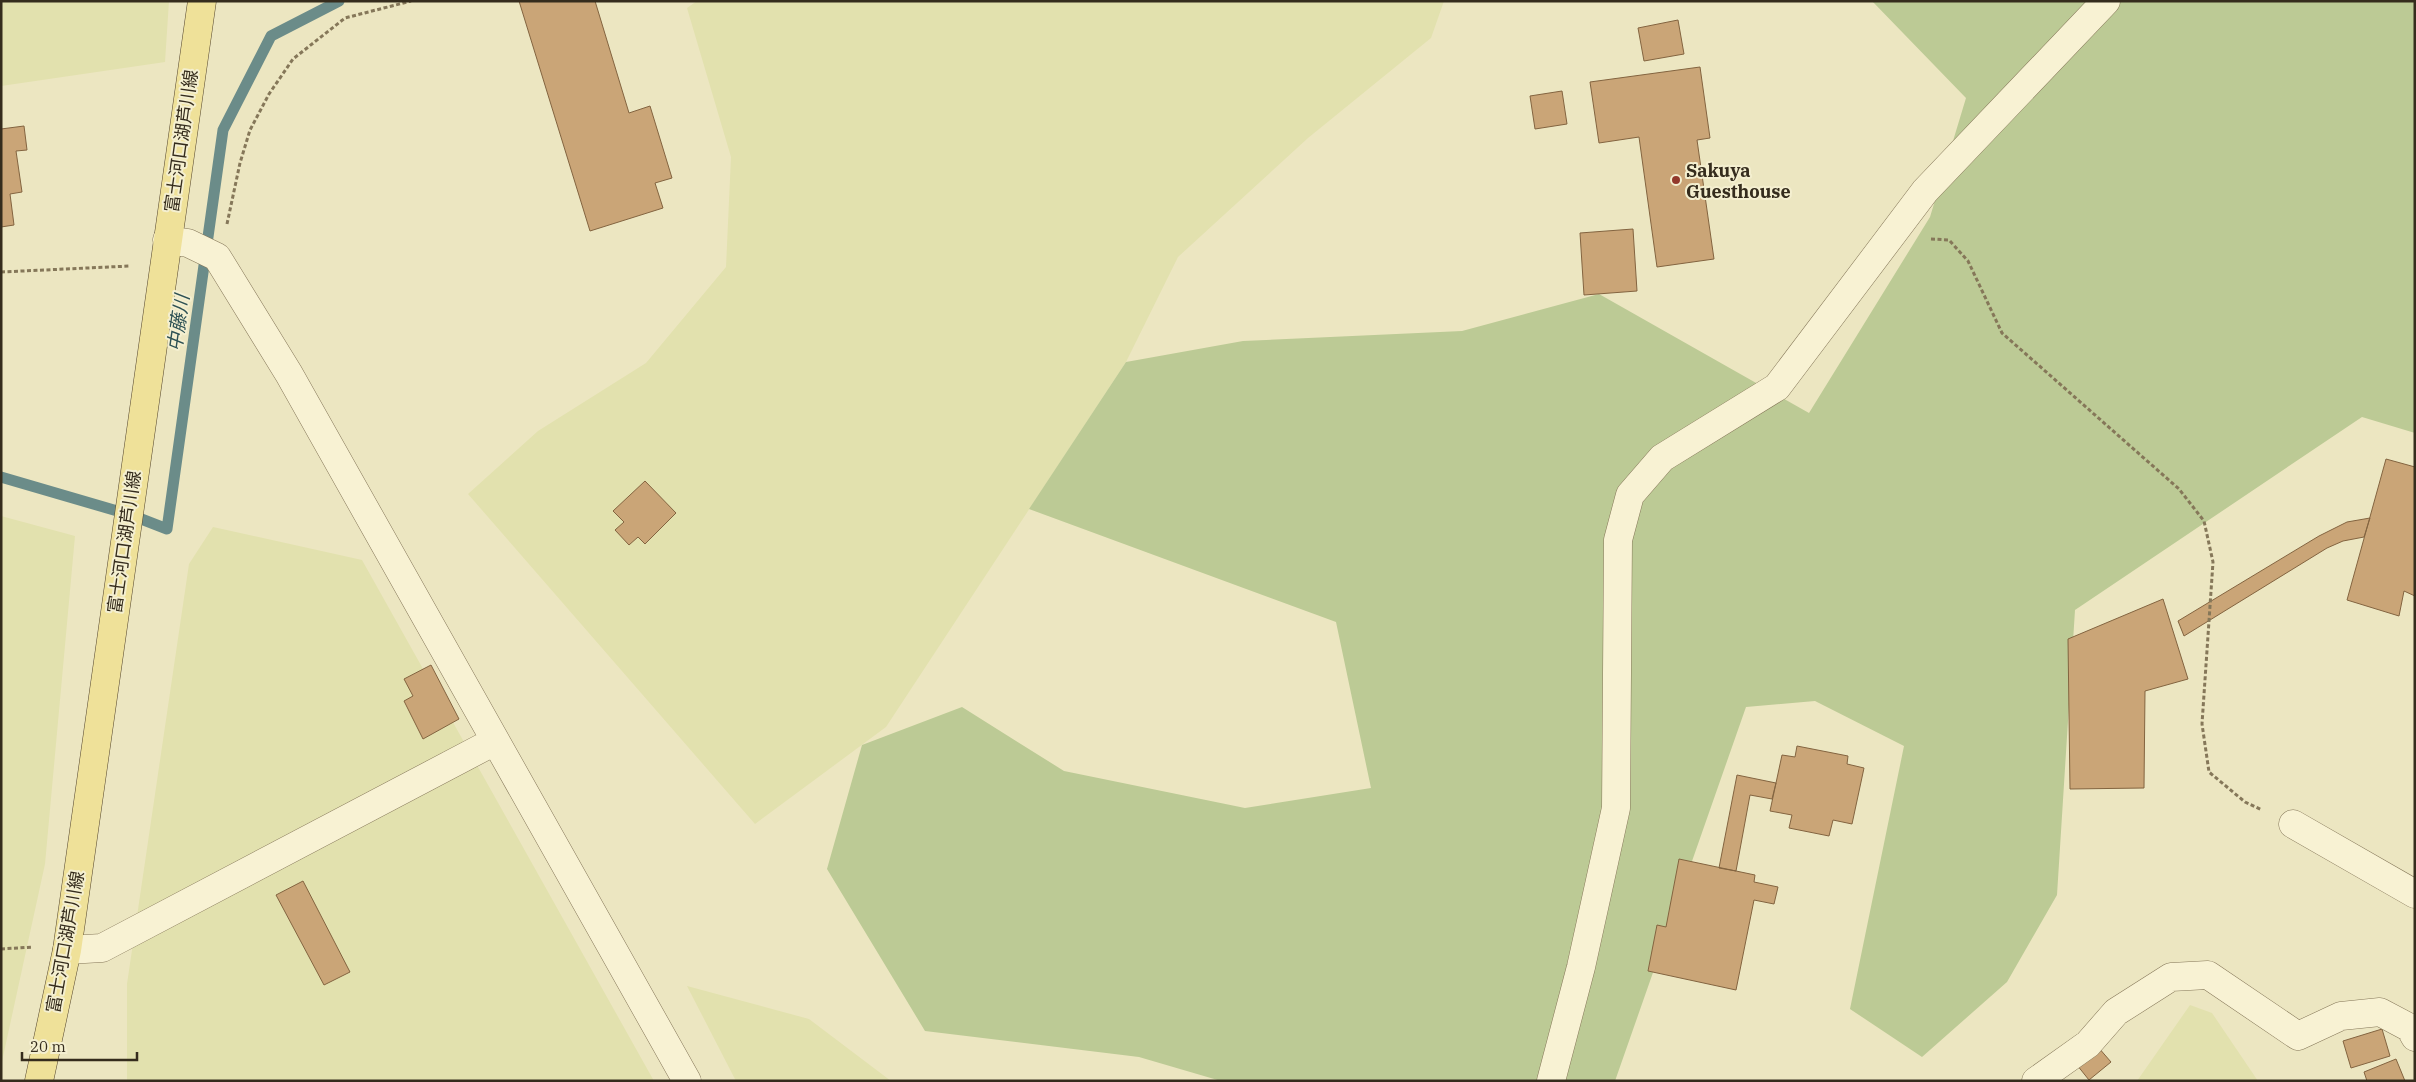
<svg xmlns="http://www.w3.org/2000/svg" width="2416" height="1082" viewBox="0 0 2416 1082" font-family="'IBM Plex Serif','Noto Sans JP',serif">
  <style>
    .farmland { fill: #e2e1ae }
    .green { fill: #bcca95 }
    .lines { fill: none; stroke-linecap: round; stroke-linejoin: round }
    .stream { stroke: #6b8c89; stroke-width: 11 }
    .building { fill: #caa577; stroke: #836440 }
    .minor-casing { stroke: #857759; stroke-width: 29 }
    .major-casing { stroke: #53442d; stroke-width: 29 }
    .path { stroke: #857759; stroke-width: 3; stroke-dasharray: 4 2.5; stroke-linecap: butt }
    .minor { stroke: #f8f2d3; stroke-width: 28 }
    .major { stroke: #efe199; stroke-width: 28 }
    .poi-dot { fill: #92392b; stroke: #f4efd0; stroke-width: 2 }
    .labels { text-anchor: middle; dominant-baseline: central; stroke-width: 4; stroke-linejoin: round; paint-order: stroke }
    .street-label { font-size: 18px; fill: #352c1d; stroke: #f4efd0 }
    .poi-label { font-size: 18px; font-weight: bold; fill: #352c1d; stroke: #f4efd0; text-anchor: start }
    .water-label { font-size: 19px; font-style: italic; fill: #2d5154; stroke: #f4efd0 }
  </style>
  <rect width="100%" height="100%" fill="#ece6c1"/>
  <path class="farmland" d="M 1,1 L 169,1 L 165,62 L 1,86 Z
    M 697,1 L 1444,1 L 1431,38 L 1308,138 L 1178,257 L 1126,362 L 886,727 L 755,824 L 468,494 L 538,431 L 646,363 L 726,267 L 731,157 L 687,8 Z
    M 1,516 L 75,536 L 45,864 L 1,1066 Z
    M 213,527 L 362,560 L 654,1081 L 127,1081 L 127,984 L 189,564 Z
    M 687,986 L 809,1019 L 891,1081 L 736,1081 Z
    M 2190,1005 L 2212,1013 L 2258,1081 L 2137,1081 Z"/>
  <path class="green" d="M 1872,1 L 2415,1 L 2415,433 L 2362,417 L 2075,610 L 2057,895 L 2007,982 L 1922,1057 L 1850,1009 L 1904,746 L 1815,701 L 1746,707 L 1615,1081 L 1221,1081 L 1139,1057 L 925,1031 L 827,869 L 862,745 L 962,707 L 1064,771 L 1245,808 L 1371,788 L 1336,622 L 1029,509 L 1126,362 L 1243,341 L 1462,331 L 1599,294 L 1809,413 L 1930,217 L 1966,98 Z"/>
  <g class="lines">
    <path class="stream" d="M 1,477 L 131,515 L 167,529 L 223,130 L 271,36 L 339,1"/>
  </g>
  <path class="building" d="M 519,1 L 595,1 L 629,113 L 650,106 L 672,178 L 655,183 L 663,208 L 590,231 Z
    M 1678,20 L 1684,54 L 1644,61 L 1638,28 Z
    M 1700,67 L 1710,138 L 1697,140 L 1714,259 L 1657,267 L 1639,137 L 1599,143 L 1590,82 Z
    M 1562,91 L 1567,124 L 1535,129 L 1530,96 Z
    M 24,126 L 27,150 L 16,151 L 22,192 L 10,194 L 14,225 L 1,227 L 1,129 Z
    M 1633,229 L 1637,291 L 1584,295 L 1580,233 Z
    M 2386,459 L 2415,467 L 2415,596 L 2404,591 L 2399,616 L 2347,600 Z
    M 645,481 L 676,513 L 645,544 L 638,537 L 629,545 L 615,530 L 624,522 L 613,511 Z
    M 2370,518 L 2364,537 L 2343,541 L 2327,548 L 2184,636 L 2178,621 L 2319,536 L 2347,522 Z
    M 2163,599 L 2188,679 L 2145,691 L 2144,788 L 2070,789 L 2068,639 Z
    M 431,665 L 459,719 L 423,739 L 404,701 L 413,696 L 404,679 Z
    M 1797,746 L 1848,756 L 1847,764 L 1864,768 L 1852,824 L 1833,820 L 1829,836 L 1789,828 L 1792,815 L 1770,811 L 1782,755 L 1795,757 Z
    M 1737,775 L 1776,783 L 1772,799 L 1750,795 L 1736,871 L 1719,868 Z
    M 1679,859 L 1755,875 L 1754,882 L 1778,887 L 1774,904 L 1754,900 L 1736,990 L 1648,971 L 1657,925 L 1666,927 Z
    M 303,881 L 350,972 L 324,985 L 276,895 Z
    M 2382,1029 L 2390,1056 L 2351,1068 L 2343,1041 Z
    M 2098,1047 L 2111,1062 L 2089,1080 L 2077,1065 Z
    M 2396,1059 L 2405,1081 L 2367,1081 L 2364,1072 Z"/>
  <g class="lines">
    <g class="minor-casing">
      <path id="minor" d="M 167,240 L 188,243 L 217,257 L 289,374 L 687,1081
        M 2293,824 L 2415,894
        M 67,950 L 102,948 L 495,741
        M 1551,1081 L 1581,967 L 1616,808 L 1618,540 L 1630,495 L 1662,458 L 1777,387 L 1925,191 L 2106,1
        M 2036,1081 L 2088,1044 L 2116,1012 L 2171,977 L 2208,975 L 2298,1036 L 2341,1016 L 2380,1012 L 2410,1028 L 2415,1037"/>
    </g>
    <g class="major-casing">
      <path id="major" d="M 39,1081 L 67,950 L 202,1"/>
    </g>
    <path class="path" d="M 227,224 L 240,163 L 250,130 L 269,94 L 293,59 L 345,18 L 411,1
      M 1931,239 L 1949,240 L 1968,261 L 2002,333 L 2179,489 L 2204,521 L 2213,562 L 2202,724 L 2209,772 L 2245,802 L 2262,810
      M 1,272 L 130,266
      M 1,949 L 33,947"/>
    <use href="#minor" class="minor"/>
    <use href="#major" class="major"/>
  </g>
  <circle class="poi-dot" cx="1676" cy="180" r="5"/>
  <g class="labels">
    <g class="street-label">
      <text transform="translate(181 141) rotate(-82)">富士河口湖芦川線</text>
      <text transform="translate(124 542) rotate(-82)">富士河口湖芦川線</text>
      <text transform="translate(65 942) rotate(-80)">富士河口湖芦川線</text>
    </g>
    <g class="poi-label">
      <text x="1686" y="170">Sakuya<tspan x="1686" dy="21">Guesthouse</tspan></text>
    </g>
    <g class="water-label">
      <text transform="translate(178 323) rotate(-82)">中藤川</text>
    </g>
  </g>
  <rect width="2416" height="1082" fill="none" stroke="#352c1d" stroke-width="5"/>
  <path d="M22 1052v8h115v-8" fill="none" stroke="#352c1d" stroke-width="2.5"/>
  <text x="30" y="1052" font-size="15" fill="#352c1d" stroke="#f4efd0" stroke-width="4" paint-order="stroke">20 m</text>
</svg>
